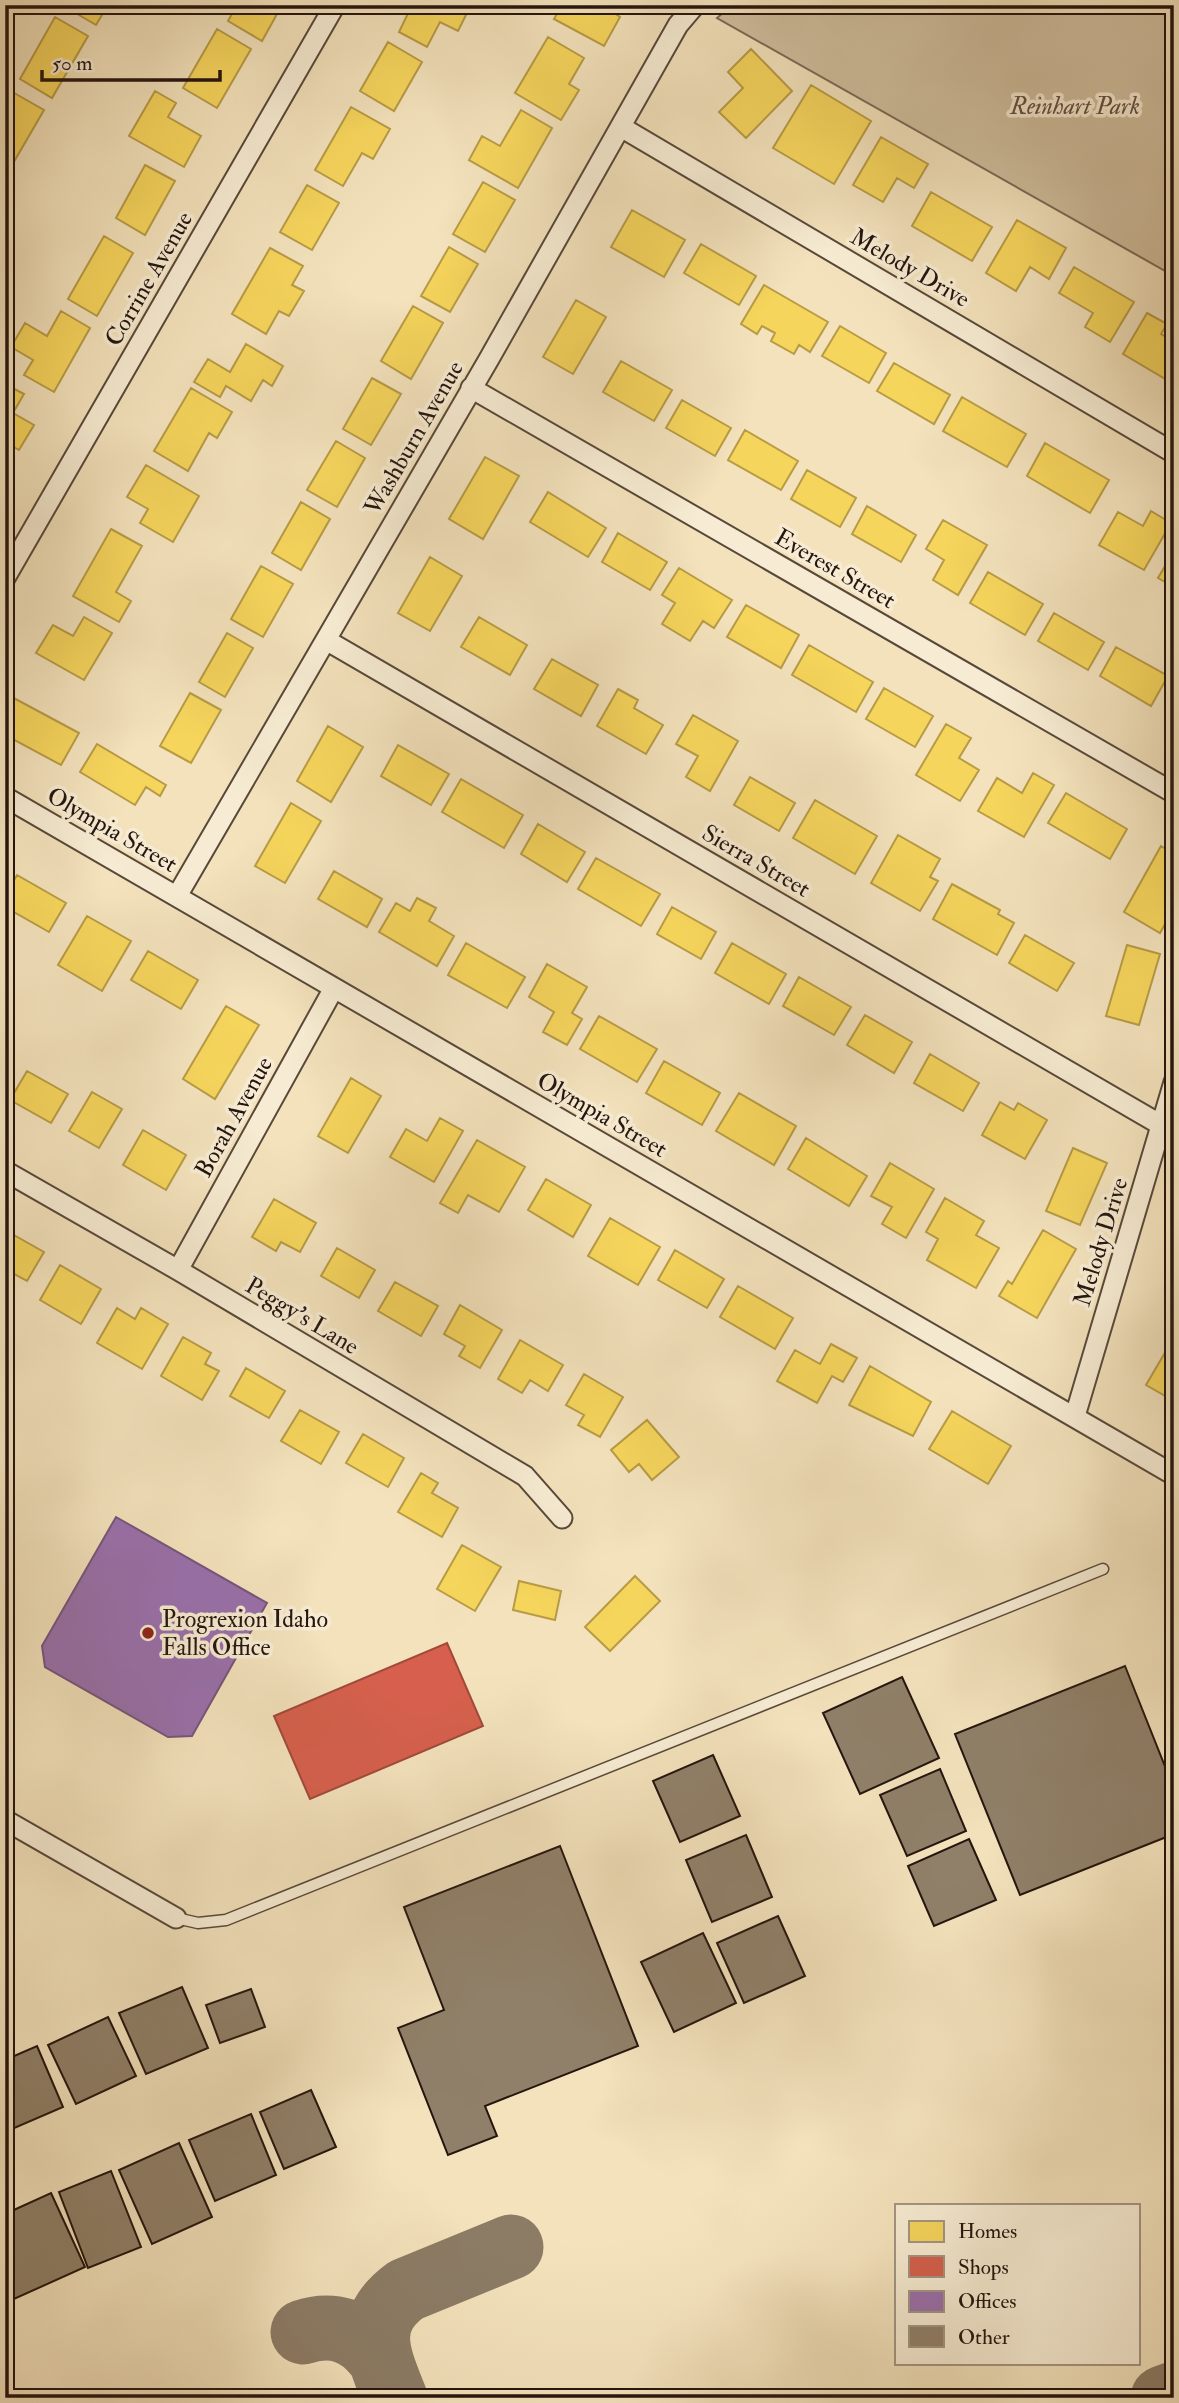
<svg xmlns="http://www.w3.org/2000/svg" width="1179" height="2403" viewBox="0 0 1179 2403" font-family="'IM FELL Double Pica',serif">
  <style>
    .green { fill: #d0bf9f; stroke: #7a6a57; stroke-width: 2 }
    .homes { fill: #f6d55c; stroke: #b79b45; stroke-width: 2 }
    .shops { fill: #d6604d; stroke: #a14a3a; stroke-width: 2 }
    .offices { fill: #9970ab; stroke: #76557c; stroke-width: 2 }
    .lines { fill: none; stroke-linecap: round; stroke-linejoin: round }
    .taxiway { stroke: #8c7c66; stroke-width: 65 }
    .building { fill: #908069; stroke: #24150f; stroke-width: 2 }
    .lane-casing { stroke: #58483a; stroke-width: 13 }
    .street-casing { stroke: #58483a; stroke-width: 23 }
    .lane { stroke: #f7ecd3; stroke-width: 10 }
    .street { stroke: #f7ecd3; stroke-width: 19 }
    .poi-dot { fill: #8f2418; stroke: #f7ecd3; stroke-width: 2.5 }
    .labels { text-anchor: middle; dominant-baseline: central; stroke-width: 7; stroke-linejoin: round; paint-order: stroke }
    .park-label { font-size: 24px; font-style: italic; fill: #605041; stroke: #f7ecd3 }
    .street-label { font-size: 24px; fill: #24150f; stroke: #f7ecd3 }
    .poi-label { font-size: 24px; fill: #24150f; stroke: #f7ecd3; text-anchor: start }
  </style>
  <rect width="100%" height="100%" fill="#f3e2bc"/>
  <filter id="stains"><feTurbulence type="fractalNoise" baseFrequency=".00286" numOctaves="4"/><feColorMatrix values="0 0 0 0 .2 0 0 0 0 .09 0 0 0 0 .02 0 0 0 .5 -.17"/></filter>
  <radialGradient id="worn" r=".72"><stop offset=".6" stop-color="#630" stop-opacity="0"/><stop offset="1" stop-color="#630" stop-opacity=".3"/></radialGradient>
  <path class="green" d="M 732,5 L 1174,5 L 1174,276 L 717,18 Z"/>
  <path class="homes" d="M 62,5 L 108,5 L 96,25 Z
    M 237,5 L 282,5 L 262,41 L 228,21 Z
    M 412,5 L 471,5 L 458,31 L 440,22 L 427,47 L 399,32 Z
    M 562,5 L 603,5 L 620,17 L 604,46 L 554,19 Z
    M 55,17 L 88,36 L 52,98 L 20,79 Z
    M 217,29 L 251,49 L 217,108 L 183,88 Z
    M 548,37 L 584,58 L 569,84 L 579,90 L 561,120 L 515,93 Z
    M 388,42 L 422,62 L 394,111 L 360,91 Z
    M 751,49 L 792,91 L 746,138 L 719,112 L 743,88 L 728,72 Z
    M 811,85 L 871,121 L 834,184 L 773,148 Z
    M 9,90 L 44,110 L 8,172 L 5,171 L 5,97 Z
    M 155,91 L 176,103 L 168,117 L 201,136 L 184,167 L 129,136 Z
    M 351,107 L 390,129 L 373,159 L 362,153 L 343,186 L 315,170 Z
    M 521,110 L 552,128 L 518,188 L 469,160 L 482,136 L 500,146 Z
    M 881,137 L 928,164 L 914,188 L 897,178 L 883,202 L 853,185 Z
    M 145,165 L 175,181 L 145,235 L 116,218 Z
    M 483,182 L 515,200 L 485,252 L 453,234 Z
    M 307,185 L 339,203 L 312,250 L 280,232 Z
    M 931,192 L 992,227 L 972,261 L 912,226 Z
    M 632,210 L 685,240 L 664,277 L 611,247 Z
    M 1017,220 L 1066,248 L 1049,279 L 1030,267 L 1016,291 L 986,273 Z
    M 104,236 L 133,253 L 97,316 L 68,299 Z
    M 701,244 L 756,276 L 739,305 L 684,273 Z
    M 449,247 L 478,264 L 450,312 L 421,296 Z
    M 270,248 L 303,266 L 292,285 L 304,291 L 289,316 L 279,311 L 266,334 L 232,314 Z
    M 1074,267 L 1134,302 L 1110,342 L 1085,327 L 1093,313 L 1059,293 Z
    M 764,285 L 828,322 L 810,352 L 799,345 L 794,354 L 771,341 L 775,333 L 762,326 L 757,334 L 741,324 Z
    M 576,300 L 606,317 L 573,374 L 543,357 Z
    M 413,306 L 443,323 L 411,379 L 381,361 Z
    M 61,311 L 90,328 L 54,392 L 24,375 L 33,360 L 11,347 L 25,323 L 47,336 Z
    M 1147,313 L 1167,324 L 1161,334 L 1174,341 L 1172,383 L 1123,354 Z
    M 840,326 L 886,353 L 869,383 L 822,356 Z
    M 246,344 L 283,366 L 272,386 L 263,380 L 251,401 L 226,386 L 220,397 L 194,382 L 208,359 L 230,372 Z
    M 621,361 L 672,390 L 654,421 L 603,392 Z
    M 894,363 L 950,395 L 934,424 L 877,391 Z
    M 372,378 L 401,394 L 371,445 L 343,429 Z
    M 5,384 L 24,394 L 13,413 L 34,425 L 19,450 L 5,442 Z
    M 191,388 L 232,412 L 217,438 L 209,433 L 188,471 L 154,451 Z
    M 962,397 L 1026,434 L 1007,467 L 943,431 Z
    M 682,400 L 731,428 L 715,456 L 666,428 Z
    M 745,430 L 798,461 L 781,490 L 728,460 Z
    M 336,441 L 365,458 L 337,507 L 307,490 Z
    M 1045,443 L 1109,480 L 1090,513 L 1027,476 Z
    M 485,457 L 519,476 L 483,539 L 449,519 Z
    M 146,465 L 199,496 L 173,542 L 140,523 L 148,509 L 127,497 Z
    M 807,470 L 856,498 L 840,527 L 791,499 Z
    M 548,492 L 606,528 L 588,557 L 530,522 Z
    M 301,502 L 330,519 L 301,570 L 272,553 Z
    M 867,506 L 916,535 L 901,562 L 852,534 Z
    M 1151,511 L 1171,523 L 1144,570 L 1099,545 L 1118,512 L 1143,526 Z
    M 943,520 L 987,545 L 958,595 L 933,580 L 944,560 L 926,549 Z
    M 111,529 L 142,546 L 116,592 L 131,601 L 119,622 L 73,596 Z
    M 618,533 L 667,562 L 650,590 L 602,562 Z
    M 1174,551 L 1174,587 L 1158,578 Z
    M 430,557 L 462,576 L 430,631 L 398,613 Z
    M 261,566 L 293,584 L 263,637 L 231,619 Z
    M 679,568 L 732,600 L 714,628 L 703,621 L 690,641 L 662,624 L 675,603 L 662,595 Z
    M 988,572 L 1043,604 L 1025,635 L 970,603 Z
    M 746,605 L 799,635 L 781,668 L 727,637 Z
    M 1054,613 L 1104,642 L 1088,670 L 1038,641 Z
    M 84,617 L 112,633 L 84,680 L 36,653 L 53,625 L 73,636 Z
    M 479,617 L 527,645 L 510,675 L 461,647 Z
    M 227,633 L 253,648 L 225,697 L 199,682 Z
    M 809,645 L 873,682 L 856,712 L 792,675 Z
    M 1116,647 L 1168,676 L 1151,706 L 1100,676 Z
    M 552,659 L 598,685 L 581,716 L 534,689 Z
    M 884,688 L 933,716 L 915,747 L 866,719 Z
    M 618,689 L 638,700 L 634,708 L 663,725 L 646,754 L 597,726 Z
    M 190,693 L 221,710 L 191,763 L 160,746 Z
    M 10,696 L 79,733 L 61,765 L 5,735 L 5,705 Z
    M 693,715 L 738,741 L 710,791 L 686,777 L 698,756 L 676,744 Z
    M 946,724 L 971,738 L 959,758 L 979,770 L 960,801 L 916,775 Z
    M 328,726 L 363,747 L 331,802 L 297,781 Z
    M 97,744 L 166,785 L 160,796 L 146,787 L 135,805 L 80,772 Z
    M 398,745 L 449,774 L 431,805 L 381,776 Z
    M 1033,773 L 1054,785 L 1024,837 L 978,811 L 997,778 L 1022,793 Z
    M 750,777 L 795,803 L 779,831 L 734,805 Z
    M 461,779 L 523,815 L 504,848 L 442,812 Z
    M 1066,793 L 1127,829 L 1110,859 L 1048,823 Z
    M 815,800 L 877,836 L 855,874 L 793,838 Z
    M 291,803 L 321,821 L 285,883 L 255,866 Z
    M 538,824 L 585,852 L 567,882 L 521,854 Z
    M 898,835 L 940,859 L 930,877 L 938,881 L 920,911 L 871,883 Z
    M 1161,846 L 1174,854 L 1174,908 L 1160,933 L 1124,912 Z
    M 596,858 L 660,894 L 641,926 L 578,889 Z
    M 334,871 L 382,899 L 367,927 L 318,899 Z
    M 17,875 L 66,903 L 49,932 L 5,907 L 5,896 Z
    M 952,884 L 1000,910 L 998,914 L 1014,923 L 997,955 L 933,919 Z
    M 417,898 L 436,908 L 429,921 L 454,936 L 437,966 L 379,932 L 396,903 L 410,911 Z
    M 672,907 L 716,932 L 701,959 L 657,934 Z
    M 87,916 L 131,941 L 102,991 L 58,965 Z
    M 1025,935 L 1074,963 L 1057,991 L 1009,963 Z
    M 466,943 L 525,977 L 507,1008 L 448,975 Z
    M 732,943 L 786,974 L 769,1004 L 715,973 Z
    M 1127,945 L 1160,954 L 1139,1025 L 1106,1016 Z
    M 148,951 L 198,980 L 181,1009 L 131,980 Z
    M 547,964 L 587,987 L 572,1013 L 582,1019 L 567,1045 L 543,1032 L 554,1012 L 529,997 Z
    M 799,977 L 851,1007 L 834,1035 L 783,1006 Z
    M 226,1006 L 259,1025 L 215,1099 L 183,1079 Z
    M 865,1015 L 912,1042 L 894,1073 L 847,1045 Z
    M 599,1016 L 657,1049 L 637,1082 L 580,1049 Z
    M 930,1054 L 979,1083 L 963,1111 L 914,1083 Z
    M 664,1061 L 720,1093 L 702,1125 L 646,1093 Z
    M 27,1071 L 68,1094 L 51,1123 L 10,1100 Z
    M 351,1078 L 381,1096 L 348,1153 L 318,1136 Z
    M 92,1092 L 122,1109 L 99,1148 L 69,1131 Z
    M 739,1093 L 796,1126 L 774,1165 L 716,1131 Z
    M 1000,1102 L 1014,1110 L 1018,1103 L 1047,1120 L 1025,1159 L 982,1135 Z
    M 440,1118 L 463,1131 L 434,1182 L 390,1157 L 406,1129 L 427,1141 Z
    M 143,1130 L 186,1155 L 166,1190 L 123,1165 Z
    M 806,1138 L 867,1176 L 849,1206 L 788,1169 Z
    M 477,1140 L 525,1167 L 499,1212 L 468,1195 L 458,1213 L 440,1203 Z
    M 1073,1148 L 1107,1163 L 1080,1225 L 1046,1211 Z
    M 890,1163 L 934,1189 L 906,1238 L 882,1224 L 892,1207 L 871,1196 Z
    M 546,1179 L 591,1205 L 573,1237 L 528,1210 Z
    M 945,1198 L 984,1221 L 976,1235 L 999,1248 L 976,1288 L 927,1260 L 938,1239 L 926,1232 Z
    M 274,1199 L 316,1223 L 300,1252 L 281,1242 L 276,1251 L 252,1237 Z
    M 610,1218 L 660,1247 L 638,1285 L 588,1256 Z
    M 5,1230 L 44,1252 L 27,1281 L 5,1269 Z
    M 1043,1230 L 1076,1249 L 1037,1318 L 999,1296 L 1008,1281 L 1012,1284 Z
    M 337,1248 L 375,1270 L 359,1298 L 321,1276 Z
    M 675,1250 L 724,1279 L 707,1308 L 658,1280 Z
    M 60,1265 L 101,1289 L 81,1324 L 40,1300 Z
    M 395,1282 L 438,1306 L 421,1336 L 378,1311 Z
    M 738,1286 L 793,1318 L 775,1349 L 720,1317 Z
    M 460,1305 L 502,1330 L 480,1368 L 459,1356 L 465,1346 L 444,1334 Z
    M 117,1308 L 135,1319 L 141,1308 L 168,1324 L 142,1369 L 97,1343 Z
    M 183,1337 L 211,1353 L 205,1364 L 219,1371 L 202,1400 L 161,1376 Z
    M 520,1340 L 563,1365 L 548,1391 L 530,1380 L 522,1393 L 498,1379 Z
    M 831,1344 L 857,1358 L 843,1382 L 832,1376 L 817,1403 L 777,1381 L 795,1350 L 820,1364 Z
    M 1170,1344 L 1174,1346 L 1174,1401 L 1146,1385 Z
    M 870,1366 L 931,1402 L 913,1436 L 849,1405 Z
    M 246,1368 L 285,1391 L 269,1418 L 230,1396 Z
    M 584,1374 L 623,1397 L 600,1437 L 578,1425 L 584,1415 L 566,1405 Z
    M 300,1410 L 339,1432 L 321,1464 L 281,1441 Z
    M 952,1411 L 1011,1446 L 988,1484 L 929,1449 Z
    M 647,1420 L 679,1457 L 652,1480 L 639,1464 L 629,1472 L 611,1450 Z
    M 363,1434 L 404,1458 L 388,1487 L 346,1463 Z
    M 421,1473 L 438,1483 L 432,1493 L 458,1508 L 442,1537 L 398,1512 Z
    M 462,1545 L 501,1567 L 475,1611 L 437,1589 Z
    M 635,1576 L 660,1601 L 610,1651 L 585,1627 Z
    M 519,1581 L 561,1591 L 555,1620 L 513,1610 Z"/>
  <path class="shops" d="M 447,1643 L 483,1726 L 310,1799 L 274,1716 Z"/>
  <path class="offices" d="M 116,1517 L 267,1603 L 192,1736 L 168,1737 L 45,1667 L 42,1646 Z"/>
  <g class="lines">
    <path class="taxiway" d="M 303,2332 C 333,2322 358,2331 377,2355
      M 395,2398 C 378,2355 362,2322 406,2290 L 511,2247
      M 1163,2398 L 1174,2394"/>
  </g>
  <path class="building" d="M 1125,1666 L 1174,1789 L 1174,1834 L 1020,1895 L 955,1734 Z
    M 902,1677 L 939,1758 L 860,1794 L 823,1713 Z
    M 713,1755 L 740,1816 L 680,1842 L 653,1781 Z
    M 940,1769 L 966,1831 L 907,1856 L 880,1795 Z
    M 746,1835 L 772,1897 L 712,1922 L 686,1860 Z
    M 969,1839 L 996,1900 L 934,1926 L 908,1866 Z
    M 560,1846 L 638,2046 L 485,2106 L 497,2136 L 448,2155 L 398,2028 L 444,2010 L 404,1907 Z
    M 778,1916 L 805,1976 L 744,2003 L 717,1943 Z
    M 703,1933 L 736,2003 L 674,2032 L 641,1962 Z
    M 182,1987 L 208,2048 L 146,2074 L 119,2013 Z
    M 251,1989 L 265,2027 L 220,2043 L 206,2005 Z
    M 108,2017 L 136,2076 L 76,2104 L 48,2045 Z
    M 37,2046 L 63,2107 L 12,2129 L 5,2115 L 5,2060 Z
    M 311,2090 L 336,2147 L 284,2169 L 260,2112 Z
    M 251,2114 L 276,2175 L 215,2201 L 189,2140 Z
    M 179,2143 L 212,2217 L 152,2244 L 119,2170 Z
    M 111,2171 L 141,2247 L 88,2268 L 59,2192 Z
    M 51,2193 L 85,2267 L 5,2303 L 5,2214 Z"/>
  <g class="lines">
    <g class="lane-casing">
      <path id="lane" d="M 176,1918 L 198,1923 L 226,1920 L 1103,1569"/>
    </g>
    <g class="street-casing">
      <path id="street" d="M 621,127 L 1174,453
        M 471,388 L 1174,793
        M 5,578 L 335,5
        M 326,640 L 1161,1125
        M 5,797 L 1174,1475
        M 177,896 L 489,359 L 678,25 L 695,5
        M 5,1171 L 178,1270 L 525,1476 L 562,1518
        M 178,1270 L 334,988
        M 1075,1416 L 1174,1082
        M 5,1820 L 176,1918"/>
    </g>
    <use href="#lane" class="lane"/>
    <use href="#street" class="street"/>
  </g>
  <circle class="poi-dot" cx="148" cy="1633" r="7"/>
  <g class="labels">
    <g class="park-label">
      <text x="1075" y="106">Reinhart Park</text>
    </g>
    <g class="street-label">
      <text transform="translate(910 268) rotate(30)">Melody Drive</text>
      <text transform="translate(149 279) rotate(-60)">Corrine Avenue</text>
      <text transform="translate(414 438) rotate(-60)">Washburn Avenue</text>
      <text transform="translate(835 569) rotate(30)">Everest Street</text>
      <text transform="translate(112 830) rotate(30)">Olympia Street</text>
      <text transform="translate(756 861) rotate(30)">Sierra Street</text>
      <text transform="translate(602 1115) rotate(30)">Olympia Street</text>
      <text transform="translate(234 1117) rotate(-61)">Borah Avenue</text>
      <text transform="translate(1101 1242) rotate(-73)">Melody Drive</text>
      <text transform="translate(302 1316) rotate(31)">Peggy's Lane</text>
    </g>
    <g class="poi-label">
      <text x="162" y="1619">Progrexion Idaho<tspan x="162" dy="28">Falls Office</tspan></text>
    </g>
  </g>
  <rect width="1179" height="2403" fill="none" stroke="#f3e2bc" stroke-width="28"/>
  <rect x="7" y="7" width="1165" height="2389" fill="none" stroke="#24150f" stroke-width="3.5"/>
  <rect x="14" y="14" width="1151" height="2375" fill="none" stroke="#24150f" stroke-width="2"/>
  <rect x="895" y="2204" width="245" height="161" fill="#f7ecd3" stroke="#a39685" stroke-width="2"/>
  <rect x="909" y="2221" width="35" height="21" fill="#f6d55c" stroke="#a39685" stroke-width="2"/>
  <text x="958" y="2238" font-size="21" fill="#24150f">Homes</text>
  <rect x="909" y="2256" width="35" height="21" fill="#d6604d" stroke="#a39685" stroke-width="2"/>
  <text x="958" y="2274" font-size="21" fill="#24150f">Shops</text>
  <rect x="909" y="2291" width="35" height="21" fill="#9970ab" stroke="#a39685" stroke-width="2"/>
  <text x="958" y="2308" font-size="21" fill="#24150f">Offices</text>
  <rect x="909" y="2326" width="35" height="21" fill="#908069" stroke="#a39685" stroke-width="2"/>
  <text x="958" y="2344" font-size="21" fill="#24150f">Other</text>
  <path d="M42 70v10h178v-10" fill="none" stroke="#24150f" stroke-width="3.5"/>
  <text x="52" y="70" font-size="21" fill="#24150f" stroke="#f7ecd3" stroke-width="5" paint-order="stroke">50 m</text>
  <rect width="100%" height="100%" filter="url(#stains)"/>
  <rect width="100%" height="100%" fill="url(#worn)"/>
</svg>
